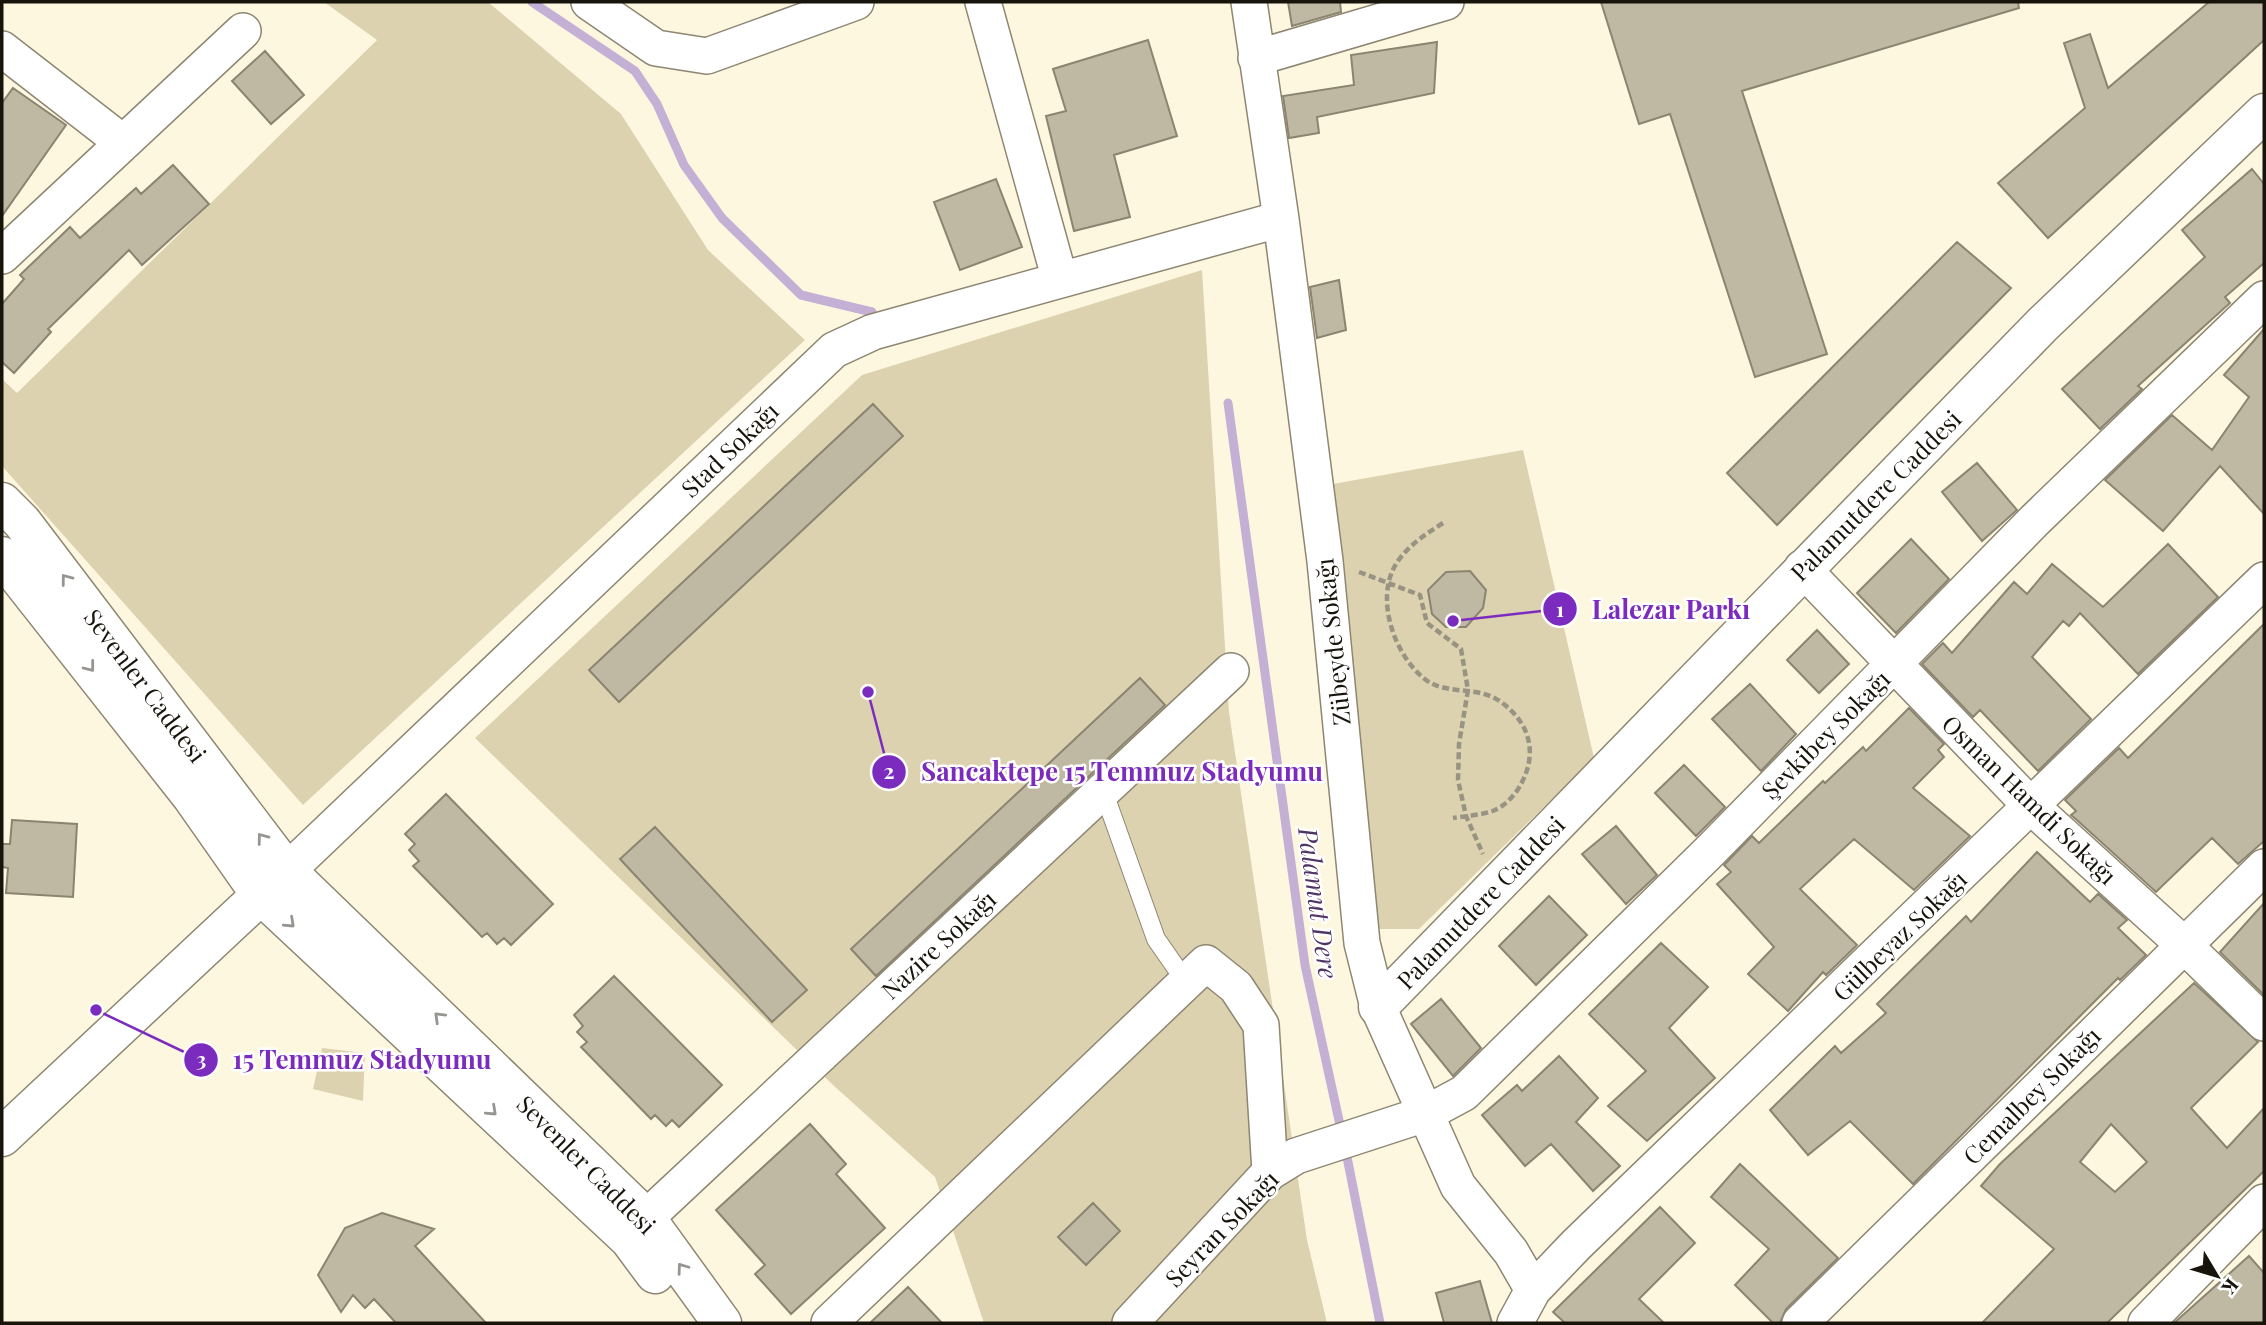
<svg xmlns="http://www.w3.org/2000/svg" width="2266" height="1325" viewBox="0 0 2266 1325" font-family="'Playfair Display',serif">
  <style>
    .green { fill: #ddd2af }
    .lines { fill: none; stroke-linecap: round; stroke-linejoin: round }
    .stream { stroke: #c4b0d5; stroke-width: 9 }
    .building { fill: #bfb9a3; stroke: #8a8470; stroke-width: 2; fill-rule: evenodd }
    .lane-casing { stroke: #8d8672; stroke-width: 20 }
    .street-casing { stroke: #8d8672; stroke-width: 38 }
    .secondary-casing { stroke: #8d8672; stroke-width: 41 }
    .path { stroke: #989382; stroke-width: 4.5; stroke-dasharray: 7 3.5; stroke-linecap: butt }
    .lane { stroke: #fff; stroke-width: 18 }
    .street { stroke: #fff; stroke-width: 35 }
    .secondary { stroke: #fff; stroke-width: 38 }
    .oneway { stroke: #979592 }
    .labels { text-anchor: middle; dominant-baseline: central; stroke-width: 5; stroke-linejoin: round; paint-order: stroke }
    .street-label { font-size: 24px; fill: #17140c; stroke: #fff }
    .water-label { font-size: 26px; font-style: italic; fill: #503464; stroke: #fff }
    .leader { fill: none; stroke: #7b2cbf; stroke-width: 2.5 }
    .callout-dot { fill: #7b2cbf; stroke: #fff; stroke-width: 2.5 }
    .mark-label { font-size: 21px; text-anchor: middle; font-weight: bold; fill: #fff }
    .callout-label { font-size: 26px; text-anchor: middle; font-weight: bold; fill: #7b2cbf; stroke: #fff; stroke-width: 5; stroke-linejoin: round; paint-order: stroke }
  </style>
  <rect width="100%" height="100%" fill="#fef7e0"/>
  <path class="green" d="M 324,2 L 488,2 L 621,114 L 708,250 L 805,340 L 303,805 L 2,466 L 2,379 L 17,393 L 377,40 Z
    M 1202,270 L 1229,712 L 1307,1240 L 1327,1323 L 984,1323 L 935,1177 L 833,1085 L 475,738 L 862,375 Z
    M 1523,450 L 1594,758 L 1419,929 L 1380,929 L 1371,920 L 1333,484 Z
    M 322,1048 L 365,1053 L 363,1101 L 313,1089 Z"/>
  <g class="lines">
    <path class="stream" d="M 532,2 L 635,71 L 657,104 L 684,165 L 722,218 L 801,295 L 872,312
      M 1228,403 L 1305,965 L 1342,1134
      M 1345,1147 L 1380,1323"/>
  </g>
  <path class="building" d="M 1288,2 L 1340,2 L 1341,12 L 1292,26 Z
    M 1601,2 L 2018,2 L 2019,8 L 1742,91 L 1827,354 L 1755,377 L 1670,114 L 1639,124 Z
    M 2209,2 L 2264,2 L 2264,40 L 2048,238 L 1998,183 L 2085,108 L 2064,43 L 2090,34 L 2108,88 Z
    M 1148,40 L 1177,136 L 1114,155 L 1130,217 L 1074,231 L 1046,116 L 1066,111 L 1053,69 Z
    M 1437,42 L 1434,93 L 1317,117 L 1319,133 L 1289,138 L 1283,96 L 1354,85 L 1351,55 Z
    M 265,51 L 304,95 L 271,124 L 232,81 Z
    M 13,88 L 66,125 L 2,216 L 2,103 Z
    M 173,165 L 209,204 L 142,265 L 129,250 L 48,329 L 51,332 L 14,373 L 2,362 L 2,304 L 24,279 L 20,275 L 70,227 L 80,238 L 136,188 L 141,194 Z
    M 2252,169 L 2264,184 L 2264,263 L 2225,297 L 2230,303 L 2138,386 L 2142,389 L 2100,429 L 2062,389 L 2205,257 L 2182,230 Z
    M 996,179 L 1022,247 L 960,270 L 934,202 Z
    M 1957,242 L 2011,288 L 1777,525 L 1727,473 Z
    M 1339,280 L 1346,330 L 1317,338 L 1310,287 Z
    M 2264,329 L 2264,514 L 2220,466 L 2163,531 L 2105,480 L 2172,415 L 2212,450 L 2249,397 L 2224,375 Z
    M 873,404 L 903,436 L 619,702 L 589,670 Z
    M 1977,463 L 2017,510 L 1982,541 L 1942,492 Z
    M 1911,539 L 1949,579 L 1896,633 L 1857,593 Z
    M 2168,544 L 2218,597 L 2138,674 L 2080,613 L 2069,626 L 2063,621 L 2032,657 L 2091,719 L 2038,771 L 1980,710 L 1973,717 L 1922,664 L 1943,643 L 1952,653 L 2014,582 L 2027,594 L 2052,564 L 2103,607 Z
    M 1470,571 L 1486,590 L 1483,608 L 1466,627 L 1446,627 L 1432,614 L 1428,590 L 1446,572 Z
    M 2264,624 L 2264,841 L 2238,864 L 2212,838 L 2156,892 L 2078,821 L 2071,815 L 2076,811 L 2065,800 L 2119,748 L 2128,758 Z
    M 1817,630 L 1849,664 L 1819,693 L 1787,660 Z
    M 1140,678 L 1165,705 L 876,976 L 851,949 Z
    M 1750,684 L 1796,734 L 1761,771 L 1712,719 Z
    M 1909,708 L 1944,744 L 1938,750 L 1944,757 L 1913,788 L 1970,836 L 1914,890 L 1854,839 L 1800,889 L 1857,945 L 1826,975 L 1823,972 L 1788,1011 L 1748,974 L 1774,947 L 1717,884 L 1731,872 L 1724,865 L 1752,836 L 1759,843 L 1823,781 L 1825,783 L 1863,747 L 1866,751 Z
    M 1684,765 L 1725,807 L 1696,836 L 1655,793 Z
    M 446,794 L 553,904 L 511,945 L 504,938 L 497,944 L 487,933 L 482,937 L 413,866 L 419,861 L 409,850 L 415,844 L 405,834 Z
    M 12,820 L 77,824 L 73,897 L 6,893 L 8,868 L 2,867 L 2,844 L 10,844 Z
    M 1616,826 L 1657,875 L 1626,904 L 1582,854 Z
    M 655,827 L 807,990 L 772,1022 L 620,859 Z
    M 2037,852 L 2090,902 L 2098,894 L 2127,920 L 2118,928 L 2146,955 L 2120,980 L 2118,978 L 1913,1184 L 1850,1121 L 1808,1155 L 1770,1110 L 1835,1046 L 1841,1053 L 1886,1013 L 1877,1004 L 1966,916 L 1971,922 Z
    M 1549,896 L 1587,935 L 1536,985 L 1499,946 Z
    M 2264,903 L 2264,995 L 2220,952 Z
    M 1661,943 L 1708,987 L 1669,1028 L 1715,1078 L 1647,1141 L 1608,1106 L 1646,1071 L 1589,1014 Z
    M 614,976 L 722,1085 L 679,1127 L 672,1120 L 666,1126 L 655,1115 L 651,1119 L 581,1047 L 587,1042 L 577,1032 L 583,1026 L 574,1015 Z
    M 2194,983 L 2258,1042 L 2191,1108 L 2227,1148 L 2264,1108 L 2264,1171 L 2107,1323 L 1982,1323 L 2054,1249 L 1981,1186 L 2000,1164 ZM 2111,1124 L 2147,1162 L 2115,1192 L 2080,1162 Z
    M 1441,999 L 1481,1048 L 1453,1076 L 1411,1024 Z
    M 1559,1056 L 1598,1098 L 1576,1122 L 1620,1166 L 1593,1191 L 1551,1144 L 1525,1166 L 1482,1115 L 1517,1085 L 1522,1091 Z
    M 810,1124 L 846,1164 L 836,1174 L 885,1228 L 791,1314 L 755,1274 L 765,1265 L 716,1210 Z
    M 1740,1164 L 1838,1258 L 1786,1309 L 1780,1323 L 1773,1323 L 1735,1285 L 1769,1249 L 1711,1197 Z
    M 1093,1203 L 1120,1231 L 1086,1265 L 1058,1237 Z
    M 1660,1207 L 1695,1243 L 1639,1299 L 1664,1323 L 1565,1323 L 1553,1312 Z
    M 382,1213 L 434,1229 L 415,1246 L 486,1323 L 396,1323 L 374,1299 L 365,1308 L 353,1295 L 341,1312 L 318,1275 L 345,1228 Z
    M 2249,1256 L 2264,1273 L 2264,1323 L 2174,1323 Z
    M 1480,1281 L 1492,1323 L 1444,1323 L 1436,1293 Z
    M 908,1287 L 942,1323 L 870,1323 Z"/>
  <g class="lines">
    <g class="lane-casing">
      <path id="lane" d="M 1103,790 L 1156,939 L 1186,982"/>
    </g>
    <g class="street-casing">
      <path id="street" d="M 589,2 L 656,48 L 707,56 L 856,2
        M 983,2 L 1060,280
        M 1249,2 L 1281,219 L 1325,561 L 1362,943 L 1378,1007 L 1458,1186 L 1511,1252 L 1533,1290 L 1515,1323
        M 2,49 L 122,142
        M 1256,58 L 1446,2
        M 2,256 L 243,31
        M 1802,568 L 2032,807 L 2183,944 L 2264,1023
        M 287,871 L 834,350 L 873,332 L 1281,219
        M 646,1218 L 1231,671
        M 1533,1290 L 1576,1245 L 2264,580
        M 829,1323 L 1206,963 L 1236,987 L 1261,1025 L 1270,1172
        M 1130,1323 L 1270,1172 L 1296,1156 L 1425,1114 L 1464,1093 L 1710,851 L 2035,520 L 2264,299
        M 1800,1323 L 2264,867
        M 2146,1323 L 2264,1202"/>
    </g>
    <g class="secondary-casing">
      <path id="secondary" d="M 2,502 L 22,522 L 287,871 L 646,1218 L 722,1323
        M 2,556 L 192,797 L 260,894 L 629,1239 L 655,1274
        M 1378,1007 L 2042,325 L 2264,113
        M 2,1137 L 279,878"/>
    </g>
    <path class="path" d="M 1443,523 C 1426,534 1410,544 1398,561 C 1373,596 1394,656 1426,680 C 1449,696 1478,685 1501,702 C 1530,723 1538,753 1521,784 C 1516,794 1505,806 1495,810 C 1483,815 1466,816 1453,818
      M 1359,572 L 1420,595 L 1427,623 L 1461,649 L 1468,690 L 1459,744 L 1458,780 L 1466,816 L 1483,854"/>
    <use href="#lane" class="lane"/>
    <use href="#street" class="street"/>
    <use href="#secondary" class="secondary"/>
  </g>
  <defs><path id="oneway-chevron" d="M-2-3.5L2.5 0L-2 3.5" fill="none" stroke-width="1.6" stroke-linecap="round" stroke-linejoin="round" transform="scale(1.75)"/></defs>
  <g class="oneway">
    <use href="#oneway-chevron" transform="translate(66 579) rotate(-127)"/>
    <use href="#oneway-chevron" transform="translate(90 667) rotate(52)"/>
    <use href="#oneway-chevron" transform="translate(262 838) rotate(-127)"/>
    <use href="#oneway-chevron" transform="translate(290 923) rotate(43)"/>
    <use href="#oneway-chevron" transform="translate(439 1017) rotate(-136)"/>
    <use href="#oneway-chevron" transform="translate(492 1111) rotate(43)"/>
    <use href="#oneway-chevron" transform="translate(682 1268) rotate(-126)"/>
  </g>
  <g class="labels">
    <g class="street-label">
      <text transform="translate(729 449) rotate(-44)">Stad Sokağı</text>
      <text transform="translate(1875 495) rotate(-45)">Palamutdere Caddesi</text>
      <text transform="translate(1332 642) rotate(-96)">Zübeyde Sokağı</text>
      <text transform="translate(146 685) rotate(53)">Sevenler Caddesi</text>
      <text transform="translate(1825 734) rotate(-45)">Şevkibey Sokağı</text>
      <text transform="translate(2030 799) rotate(44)">Osman Hamdi Sokağı</text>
      <text transform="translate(1480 902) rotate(-46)">Palamutdere Caddesi</text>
      <text transform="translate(1899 935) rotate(-44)">Gülbeyaz Sokağı</text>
      <text transform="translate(938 944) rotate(-43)">Nazire Sokağı</text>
      <text transform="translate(2031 1095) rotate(-45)">Cemalbey Sokağı</text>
      <text transform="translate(587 1164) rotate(45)">Sevenler Caddesi</text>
      <text transform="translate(1221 1228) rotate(-46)">Seyran Sokağı</text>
    </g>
    <g class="water-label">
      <text transform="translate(1319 903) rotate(82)">Palamut Dere</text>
    </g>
  </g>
  <path class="leader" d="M1453 621L1560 609M868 692L889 772M96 1010L201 1060"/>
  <g class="callout-dot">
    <circle cx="1453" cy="621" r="7"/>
    <circle cx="868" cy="692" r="7"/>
    <circle cx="96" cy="1010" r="7"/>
    <circle cx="1560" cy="609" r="18"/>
    <circle cx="889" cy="772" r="18"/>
    <circle cx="201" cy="1060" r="18"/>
  </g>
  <g class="mark-label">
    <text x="1560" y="617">1</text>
    <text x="889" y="779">2</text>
    <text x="201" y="1067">3</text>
  </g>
  <g class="callout-label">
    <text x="1671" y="619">Lalezar Parkı</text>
    <text x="1122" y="781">Sancaktepe 15 Temmuz Stadyumu</text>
    <text x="362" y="1069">15 Temmuz Stadyumu</text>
  </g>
  <rect width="2266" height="1325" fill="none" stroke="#17140c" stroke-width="7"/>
  <g transform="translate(2217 1276) rotate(128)" stroke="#ffffff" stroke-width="5" paint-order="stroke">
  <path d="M0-5L12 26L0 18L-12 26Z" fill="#17140c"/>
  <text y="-10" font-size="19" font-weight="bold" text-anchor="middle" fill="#17140c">K</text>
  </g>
</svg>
